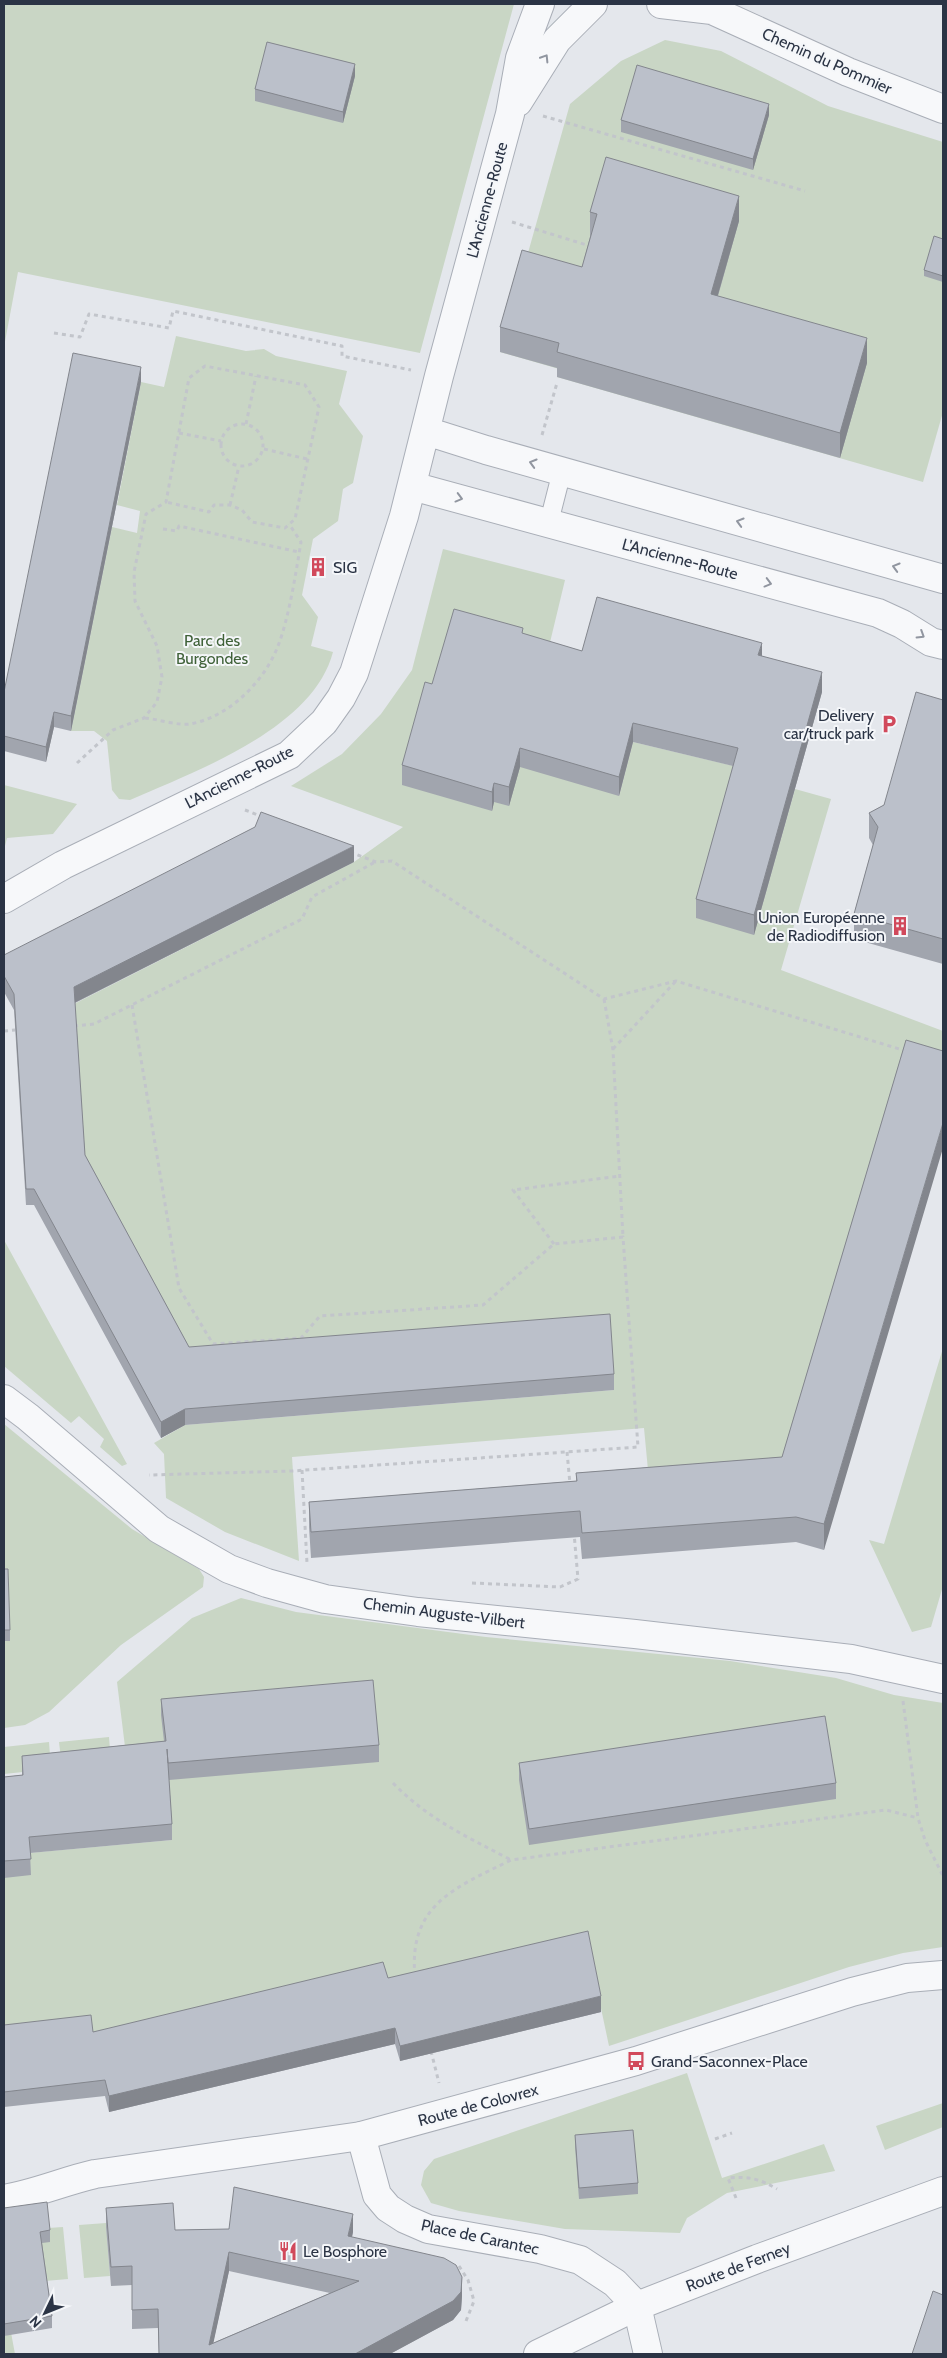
<svg xmlns="http://www.w3.org/2000/svg" width="947" height="2358" viewBox="0 0 947 2358" font-family="Cabin,sans-serif">
  <style>
    .green { fill: #c9d6c5 }
    .lines { fill: none; stroke-linecap: round; stroke-linejoin: round }
    .service-casing { stroke: #a9aeb7; stroke-width: 20 }
    .minor-casing { stroke: #a9aeb7; stroke-width: 30 }
    .tertiary-casing { stroke: #a9aeb7; stroke-width: 30 }
    .path { stroke: #c2c5cb; stroke-width: 3; stroke-dasharray: 4 4; stroke-linecap: butt }
    .service { stroke: #f7f8fa; stroke-width: 18 }
    .minor { stroke: #f7f8fa; stroke-width: 28 }
    .tertiary { stroke: #f7f8fa; stroke-width: 28 }
    .wall { fill: #a1a5ae; fill-rule: evenodd }
    .shaded-wall { fill: #83868d }
    .building { fill: #bbc0ca; stroke: #83868d; fill-rule: evenodd }
    .oneway { stroke: #9196a0 }
    .labels { text-anchor: middle; dominant-baseline: central; stroke-width: 4; stroke-linejoin: round; paint-order: stroke }
    .street-label { font-size: 16px; fill: #2b3445; stroke: #f4f6f9 }
    .poi-label { font-size: 16px; fill: #2b3445; stroke: #f4f6f9; text-anchor: start }
    .park-label { font-size: 16px; fill: #3f6138; stroke: #f4f6f9 }
  </style>
  <rect width="100%" height="100%" fill="#e4e7ec"/>
  <path class="green" d="M 4,4 L 514,4 L 420,353 L 18,272 L 4,347 Z
    M 665,40 L 721,51 L 828,106 L 943,142 L 943,412 L 923,482 L 557,377 L 559,369 L 500,352 L 570,104 L 621,61 Z
    M 176,336 L 246,351 L 264,349 L 276,356 L 347,371 L 339,404 L 363,436 L 353,483 L 343,489 L 338,521 L 313,539 L 302,595 L 318,617 L 311,646 L 333,652 C 313,729 196,771 130,800 L 119,799 L 112,790 L 107,741 L 94,731 L 71,731 L 112,527 L 137,533 L 140,511 L 117,505 L 141,382 L 164,387 Z
    M 443,549 L 565,580 L 546,659 L 619,796 L 633,742 L 738,767 L 754,934 L 795,789 L 831,799 L 781,970 L 943,1031 L 943,1055 L 779,1491 L 650,1491 L 644,1428 L 292,1457 L 299,1561 L 225,1532 L 166,1498 L 164,1454 L 154,1443 L 185,1425 L 614,1390 L 189,1363 L 85,1171 L 68,1007 L 354,862 L 403,827 L 291,786 L 342,754 L 381,714 L 412,670 Z
    M 4,785 L 77,804 L 53,834 L 7,838 L 4,850 Z
    M 4,1240 L 127,1464 L 122,1466 L 100,1447 L 104,1439 L 79,1416 L 71,1423 L 4,1366 Z
    M 943,1348 L 943,1586 L 931,1627 L 912,1632 L 869,1540 L 884,1544 Z
    M 4,1424 L 132,1529 L 199,1569 L 204,1577 L 203,1587 L 121,1645 L 49,1712 L 25,1725 L 4,1728 Z
    M 241,1598 L 296,1612 L 486,1637 L 730,1661 L 836,1678 L 894,1695 L 943,1703 L 943,1947 L 903,1953 L 849,1967 L 609,2046 L 588,1947 L 186,2025 L 4,2040 L 4,1878 L 29,1853 L 172,1840 L 127,1763 L 117,1682 L 192,1618 Z
    M 109,1737 L 111,1764 L 62,1768 L 59,1742 Z
    M 49,1742 L 51,1769 L 4,1774 L 4,1747 Z
    M 687,2073 L 722,2178 L 824,2144 L 835,2171 L 727,2193 L 687,2218 L 680,2233 L 565,2229 L 459,2211 L 431,2203 L 421,2185 L 424,2171 L 434,2159 Z
    M 943,2103 L 943,2127 L 885,2150 L 876,2126 Z
    M 106,2223 L 110,2276 L 84,2278 L 79,2225 Z
    M 63,2227 L 68,2279 L 45,2281 L 40,2244 L 48,2228 Z
    M 4,2311 L 7,2311 L 15,2354 L 4,2354 Z"/>
  <g class="lines">
    <g class="service-casing">
      <path id="service" d="M 549,522 L 562,471"/>
    </g>
    <g class="minor-casing">
      <path id="minor" d="M 518,102 L 557,40 L 593,4
        M 426,431 L 486,450 L 943,579
        M 412,486 L 878,613 L 902,624 L 931,642 L 943,645
        M 4,899 L 63,865 L 289,755 L 324,722 L 341,698 L 354,673 L 363,645 L 404,516 L 439,376 L 510,114 L 520,58 L 540,4
        M 4,1399 L 28,1417 L 159,1529 L 229,1569 L 267,1583 L 325,1599 L 418,1612 L 635,1634 L 851,1659 L 943,1679
        M 361,2136 L 377,2195 L 388,2208 L 405,2219 L 428,2229 L 540,2249 L 580,2260 L 615,2283 L 637,2306 L 648,2354"/>
    </g>
    <g class="tertiary-casing">
      <path id="tertiary" d="M 661,4 L 712,10
        M 703,4 L 712,10 L 848,72 L 943,109
        M 4,2199 C 35,2194 64,2181 95,2174 L 361,2136 L 636,2061 L 852,1992 L 907,1978 L 943,1975
        M 538,2354 L 637,2306 L 757,2259 L 943,2191"/>
    </g>
    <path class="path" d="M 543,116 L 805,191
      M 512,222 L 590,246
      M 54,333 L 80,337 L 89,314 L 169,328 L 173,311 L 342,346 L 342,356 L 411,370
      M 246,424 L 256,376
      M221 445a21 21 0 1 1 42 0a21 21 0 1 1-42 0Z
      M 179,433 L 221,441
      M 542,435 L 557,383
      M 264,449 L 307,459
      M 230,505 L 239,466
      M 163,529 L 177,531 L 179,526 L 299,552
      M 145,718 C 157,719 179,726 190,724 C 229,717 264,682 278,646 C 289,618 296,572 301,542 L 289,524
      M 77,763 L 113,730 L 144,718 L 157,702 L 162,677 L 157,646 L 135,601 L 134,572 L 146,514 L 166,502 L 189,378 L 205,366 L 305,385 L 319,407 L 295,519 L 285,528 L 252,522 L 242,510 L 230,505 L 214,505 L 209,512 L 166,502
      M 245,810 L 263,817
      M 350,852 L 376,862 L 392,861 L 604,999 L 676,981 L 906,1051
      M 604,999 L 613,1050 L 623,1237
      M 132,1005 L 179,1288 L 213,1344 L 301,1338 L 320,1316 L 483,1305 L 554,1244 L 623,1237 L 638,1447 L 292,1471 L 149,1475
      M 74,1026 L 94,1024 L 302,919 L 312,897 L 375,862
      M 4,1031 L 15,1030
      M 613,1049 L 675,982
      M 554,1244 L 513,1190 L 620,1176
      M 567,1452 L 570,1484
      M 302,1470 L 307,1563
      M 472,1583 L 560,1587 L 578,1579 L 574,1533
      M 903,1701 L 918,1818 L 925,1840 L 943,1876
      M 393,1783 C 429,1820 466,1836 511,1860
      M 415,1976 C 408,1904 457,1887 511,1860 L 886,1810 L 918,1818
      M 431,2051 L 439,2083
      M 715,2139 L 732,2133
      M 736,2198 L 728,2178 C 748,2176 760,2179 777,2189
      M 459,2266 L 468,2280 L 474,2301 L 466,2321"/>
    <use href="#service" class="service"/>
    <use href="#minor" class="minor"/>
    <use href="#tertiary" class="tertiary"/>
  </g>
  <path class="wall" d="M 355,76 L 343,123 L 255,101 L 255,89 Z
    M 769,115 L 753,170 L 621,132 L 621,120 Z
    M 590,212 L 739,221 L 718,296 L 867,363 L 840,458 L 557,377 L 557,368 L 500,352 L 500,327 L 582,267 L 590,237 Z
    M 943,239 L 943,282 L 924,276 L 924,270 Z
    M 141,382 L 71,731 L 54,727 L 46,762 L 4,751 L 4,692 Z
    M 523,634 L 582,651 L 762,656 L 822,692 L 754,935 L 696,918 L 696,899 L 733,766 L 633,742 L 619,796 L 520,767 L 509,806 L 494,802 L 492,811 L 402,785 L 402,765 L 432,684 Z
    M 943,700 L 943,964 L 854,939 L 854,914 L 873,845 L 869,838 L 869,813 L 884,805 Z
    M 354,862 L 75,1003 L 85,1155 L 189,1347 L 614,1374 L 614,1390 L 185,1425 L 161,1438 L 34,1205 L 26,1205 L 14,1010 L 4,992 L 4,955 Z
    M 906,1040 L 824,1550 L 796,1542 L 582,1559 L 580,1537 L 311,1558 L 309,1527 L 309,1502 L 576,1481 L 576,1473 L 782,1457 Z
    M 4,1569 L 10,1630 L 10,1641 L 4,1641 Z
    M 161,1699 L 379,1745 L 379,1762 L 169,1780 L 172,1824 L 172,1840 L 30,1853 L 31,1875 L 4,1878 L 4,1777 L 22,1775 L 22,1756 L 164,1741 L 161,1715 Z
    M 519,1763 L 836,1783 L 836,1799 L 529,1845 L 519,1780 Z
    M 388,1978 L 601,2012 L 400,2061 L 395,2044 L 109,2112 L 105,2096 L 4,2107 L 4,2025 L 93,2032 Z
    M 575,2135 L 638,2183 L 638,2194 L 579,2199 L 575,2146 Z
    M 4,2208 L 50,2230 L 50,2242 L 42,2243 L 52,2316 L 52,2328 L 4,2336 Z
    M 106,2208 L 175,2230 L 353,2232 L 352,2237 L 462,2296 L 461,2310 L 453,2320 L 390,2354 L 159,2354 L 158,2328 L 132,2329 L 132,2285 L 111,2286 L 106,2227 ZM 229,2271 L 330,2293 L 213,2343 Z"/>
  <path class="shaded-wall" d="M 355,64 L 355,76 L 343,123 L 343,112 Z
    M 769,104 L 769,115 L 753,170 L 753,159 Z
    M 739,196 L 739,221 L 711,319 L 711,294 Z
    M 867,338 L 867,363 L 840,458 L 840,433 Z
    M 141,367 L 141,382 L 71,731 L 71,716 Z
    M 762,643 L 762,662 L 758,655 Z
    M 822,672 L 822,692 L 754,935 L 754,915 Z
    M 54,712 L 54,727 L 46,762 L 46,747 Z
    M 633,723 L 633,742 L 619,796 L 619,777 Z
    M 520,748 L 520,767 L 509,806 L 509,787 Z
    M 494,783 L 494,802 L 492,811 L 492,792 Z
    M 354,846 L 354,862 L 74,1003 L 74,987 Z
    M 943,1123 L 943,1148 L 824,1550 L 824,1524 Z
    M 185,1409 L 185,1425 L 161,1438 L 161,1422 Z
    M 601,1996 L 601,2012 L 400,2061 L 400,2046 Z
    M 395,2028 L 395,2044 L 109,2112 L 109,2096 Z
    M 353,2214 L 353,2232 L 348,2254 L 348,2236 Z
    M 229,2252 L 229,2271 L 211,2354 L 209,2345 Z
    M 462,2277 L 462,2296 L 461,2310 L 453,2320 L 390,2354 L 355,2354 Z"/>
  <path class="building" d="M 267,42 L 355,64 L 343,112 L 255,89 Z
    M 637,65 L 769,104 L 753,159 L 621,120 Z
    M 606,157 L 739,196 L 711,294 L 867,338 L 840,433 L 557,352 L 559,343 L 500,327 L 522,250 L 582,267 L 597,214 L 590,212 Z
    M 934,236 L 943,239 L 943,276 L 924,270 Z
    M 73,353 L 141,367 L 71,716 L 54,712 L 46,747 L 4,736 L 4,692 Z
    M 597,597 L 762,643 L 758,655 L 822,672 L 754,915 L 696,899 L 738,748 L 633,723 L 619,777 L 520,748 L 509,787 L 494,783 L 492,792 L 402,765 L 425,682 L 432,684 L 454,609 L 523,628 L 522,633 L 582,651 Z
    M 916,692 L 943,700 L 943,939 L 854,914 L 878,827 L 869,813 L 884,805 Z
    M 261,812 L 354,846 L 74,987 L 85,1155 L 189,1347 L 610,1314 L 614,1374 L 185,1409 L 161,1422 L 34,1189 L 26,1189 L 14,994 L 4,976 L 4,955 L 255,827 Z
    M 906,1040 L 943,1051 L 943,1123 L 824,1524 L 796,1517 L 582,1533 L 580,1511 L 311,1532 L 309,1502 L 577,1481 L 576,1473 L 782,1457 Z
    M 4,1569 L 8,1569 L 10,1630 L 4,1630 Z
    M 373,1680 L 379,1745 L 168,1763 L 167,1749 L 172,1824 L 29,1837 L 31,1859 L 4,1861 L 4,1777 L 23,1775 L 22,1756 L 166,1741 L 161,1699 Z
    M 825,1716 L 836,1783 L 529,1829 L 519,1763 Z
    M 588,1931 L 601,1996 L 400,2046 L 395,2028 L 109,2096 L 105,2080 L 4,2092 L 4,2025 L 91,2015 L 93,2032 L 383,1962 L 388,1978 Z
    M 633,2130 L 638,2183 L 579,2188 L 575,2135 Z
    M 234,2187 L 353,2214 L 348,2236 L 444,2258 L 456,2265 L 462,2277 L 461,2292 L 453,2301 L 355,2354 L 159,2354 L 158,2309 L 132,2310 L 132,2266 L 111,2267 L 106,2208 L 173,2203 L 175,2230 L 229,2229 ZM 229,2252 L 359,2281 L 209,2345 Z
    M 47,2202 L 50,2230 L 40,2232 L 52,2316 L 4,2324 L 4,2208 Z
    M 933,2291 L 943,2295 L 943,2354 L 912,2354 Z"/>
  <defs><path id="oneway-chevron" d="M-2-3.5L2.5 0L-2 3.5" fill="none" stroke-width="1.6" stroke-linecap="round" stroke-linejoin="round" transform="scale(1.25)"/></defs>
  <g class="oneway">
    <use href="#oneway-chevron" transform="translate(545 58) rotate(-58)"/>
    <use href="#oneway-chevron" transform="translate(533 463) rotate(-164)"/>
    <use href="#oneway-chevron" transform="translate(459 498) rotate(15)"/>
    <use href="#oneway-chevron" transform="translate(740 522) rotate(-164)"/>
    <use href="#oneway-chevron" transform="translate(896 567) rotate(-164)"/>
    <use href="#oneway-chevron" transform="translate(768 583) rotate(15)"/>
    <use href="#oneway-chevron" transform="translate(921 635) rotate(32)"/>
  </g>
  <defs>
    <g id="building-bare" transform="scale(1.5)"><path d="M-4-6H4V6H1V3H-1V6H-4ZM-2.5-4.3h1.7v1.8h-1.7ZM.8-4.3h1.7v1.8H.8ZM-2.5-1h1.7V.8h-1.7ZM.8-1h1.7V.8H.8Z" fill="#d1495b" stroke="#f4f6f9" stroke-width="2.5" paint-order="stroke"/></g>
    <g id="parking-bare" transform="scale(1.5)"><path d="M-3.5-5.5H1a3.5 3.5 0 0 1 0 7H-1V5.5H-3.5ZM-1-3.4V-.6H.8a1.4 1.4 0 0 0 0-2.8Z" fill="#d1495b" stroke="#f4f6f9" stroke-width="2.5" paint-order="stroke"/></g>
    <g id="bus-bare" transform="scale(1.5)"><path d="M-5-6H5V4H4V6H2V4H-2V6H-4V4H-5ZM-3.5-4V0h7V-4ZM-3.5 1.2v1.5H-2V1.2ZM2 1.2v1.5H3.5V1.2Z" fill="#d1495b" stroke="#f4f6f9" stroke-width="2.5" paint-order="stroke"/></g>
    <g id="restaurant-bare" transform="scale(1.5)"><path d="M-5-6h1v4h1v-4h1v4h1v-4h1v5L-1.5 .5V6h-2V.5L-5-1ZM5-6V6H3V1.5H1.5Q1.5-4 5-6Z" fill="#d1495b" stroke="#f4f6f9" stroke-width="2.5" paint-order="stroke"/></g>
  </defs>
  <g fill-rule="evenodd">
    <use href="#building-bare" x="318" y="567"/>
    <use href="#parking-bare" x="889" y="724"/>
    <use href="#building-bare" x="900" y="926"/>
    <use href="#bus-bare" x="636" y="2061"/>
    <use href="#restaurant-bare" x="288" y="2251"/>
  </g>
  <g class="labels">
    <g class="street-label">
      <text transform="translate(827 61) rotate(24)">Chemin du Pommier</text>
      <text transform="translate(487 200) rotate(-75)">L'Ancienne-Route</text>
      <text transform="translate(680 559) rotate(15)">L'Ancienne-Route</text>
      <text transform="translate(239 777) rotate(-27)">L'Ancienne-Route</text>
      <text transform="translate(444 1613) rotate(7)">Chemin Auguste-Vilbert</text>
      <text transform="translate(478 2105) rotate(-15)">Route de Colovrex</text>
      <text transform="translate(480 2237) rotate(12)">Place de Carantec</text>
      <text transform="translate(738 2267) rotate(-21)">Route de Ferney</text>
    </g>
    <g class="poi-label">
      <text x="333" y="567">SIG</text>
      <text x="874" y="715" text-anchor="end">Delivery<tspan x="874" dy="18">car/truck park</tspan></text>
      <text x="885" y="917" text-anchor="end">Union Européenne<tspan x="885" dy="18">de Radiodiffusion</tspan></text>
      <text x="651" y="2061">Grand-Saconnex-Place</text>
      <text x="303" y="2251">Le Bosphore</text>
    </g>
    <g class="park-label">
      <text x="212" y="640">Parc des<tspan x="212" dy="18">Burgondes</tspan></text>
    </g>
  </g>
  <rect width="947" height="2358" fill="none" stroke="#2b3445" stroke-width="10"/>
  <g transform="translate(45 2313) rotate(227)" stroke="#f4f6f9" stroke-width="4" paint-order="stroke">
  <path d="M0-4L9 19L0 12L-9 19Z" fill="#2b3445"/>
  <text y="-8" font-size="14" font-weight="bold" text-anchor="middle" fill="#2b3445">N</text>
  </g>
</svg>
